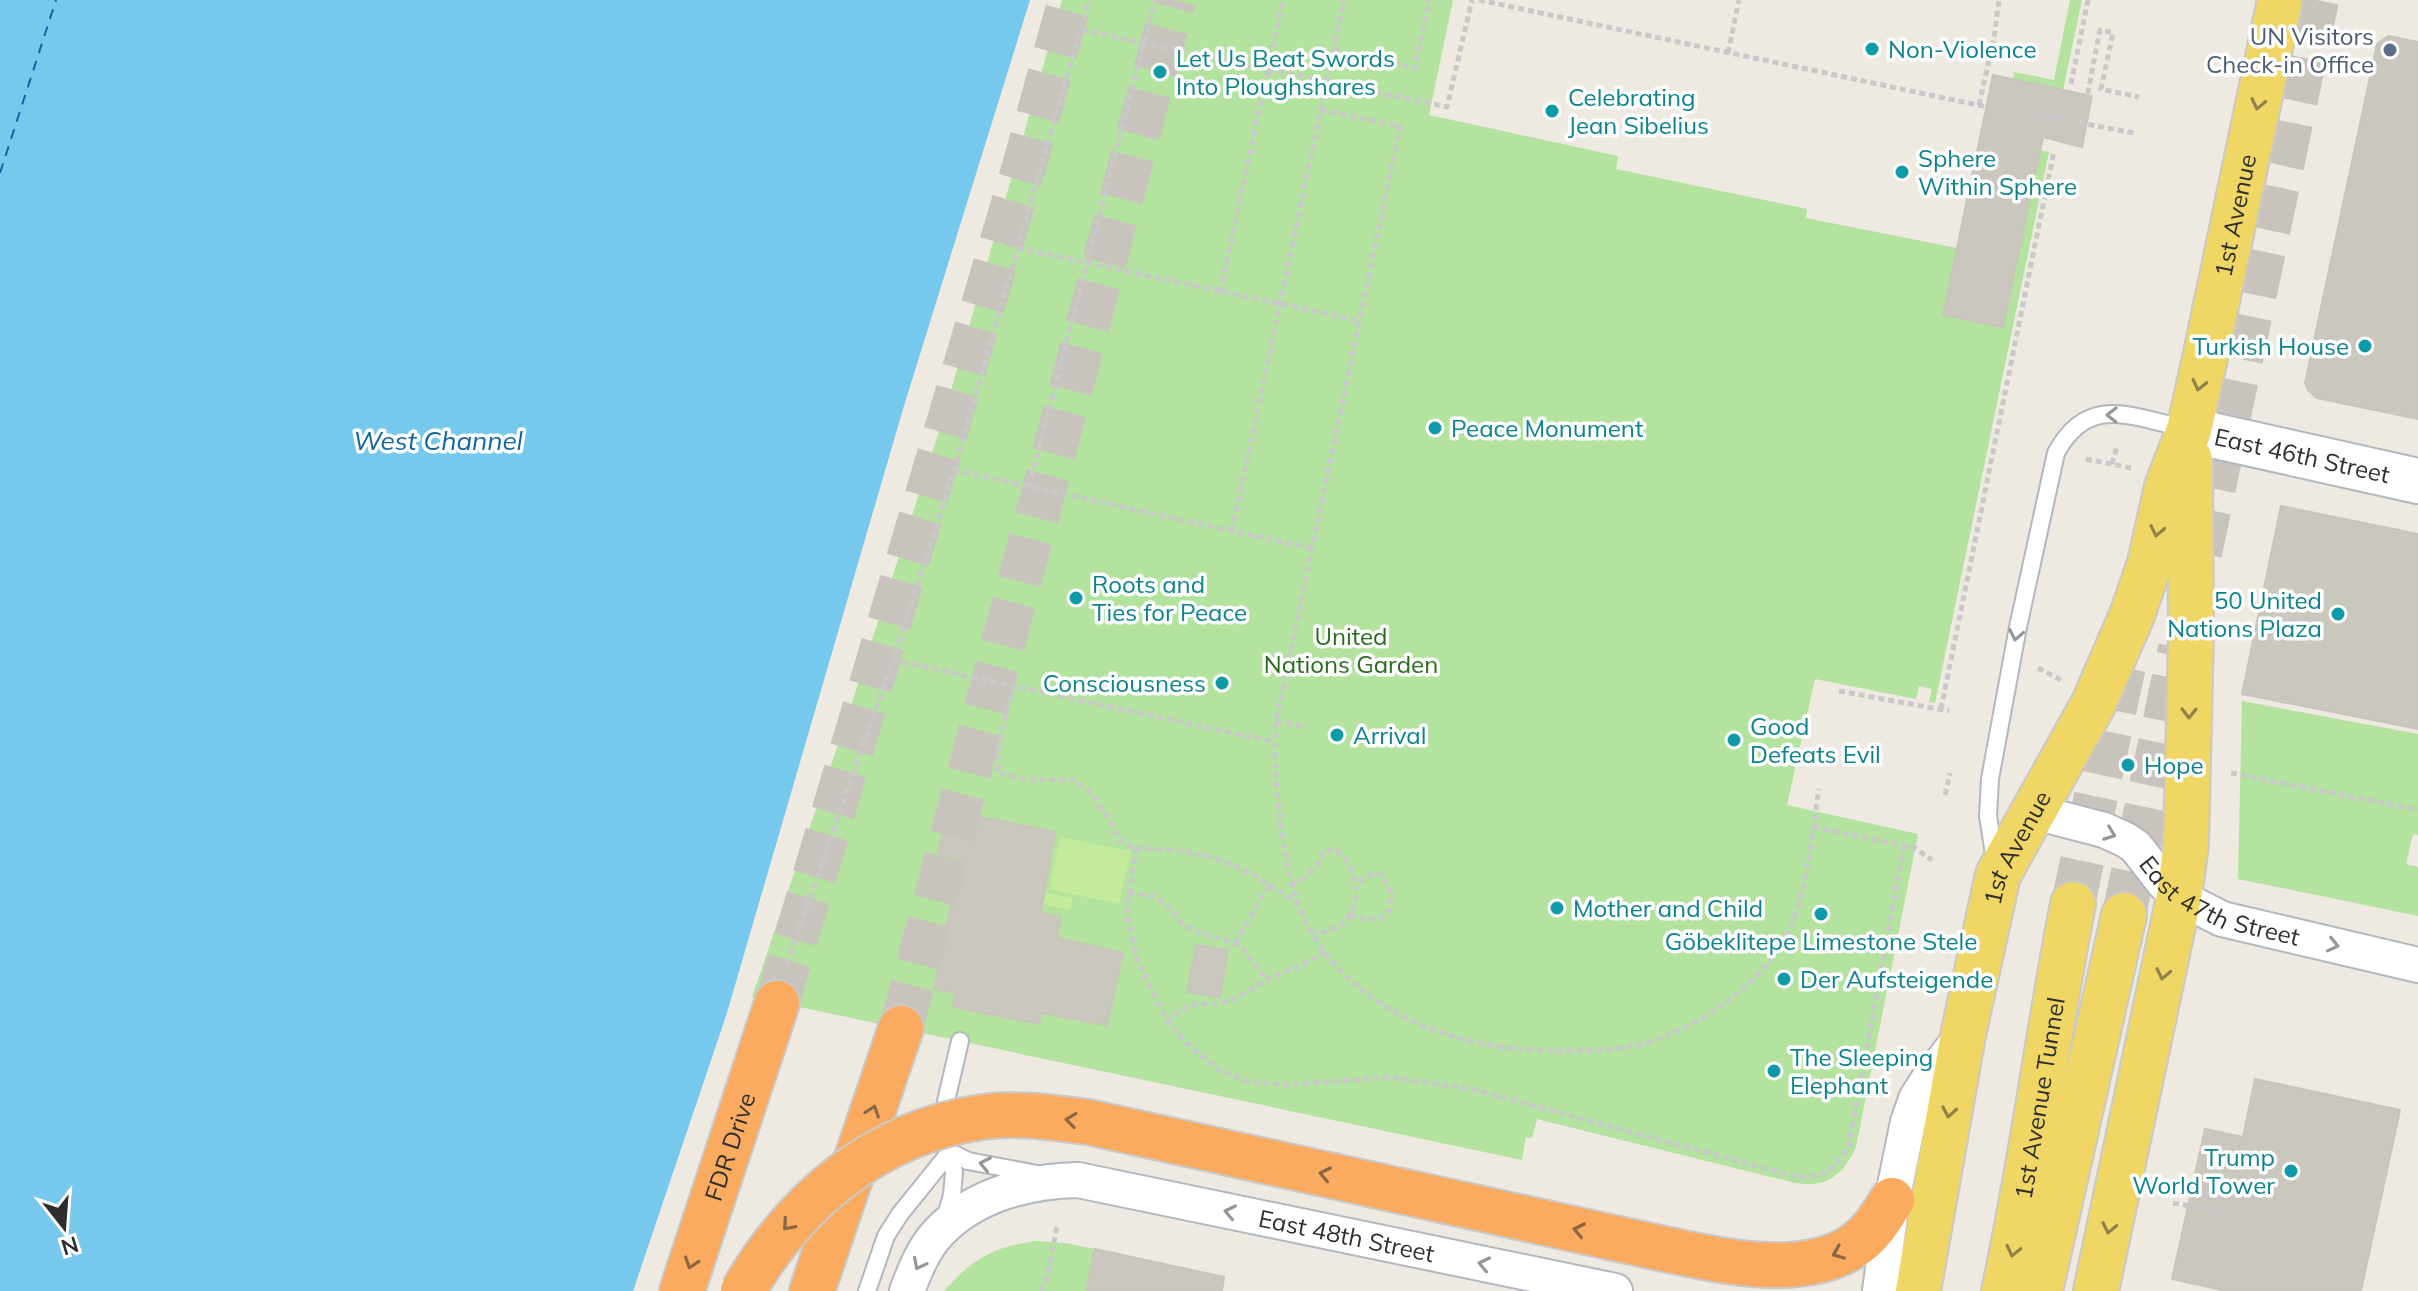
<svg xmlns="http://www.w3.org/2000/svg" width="2418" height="1291" viewBox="0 0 2418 1291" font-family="Mulish,sans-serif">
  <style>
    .green { fill: #b3e39f }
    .pitch { fill: #c4ea9b }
    .water { fill: #77c8ed }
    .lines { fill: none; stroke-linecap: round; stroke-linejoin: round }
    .ferry { stroke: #10669f; stroke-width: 2; stroke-dasharray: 10 8; stroke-linecap: butt }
    .building { fill: #cac7bf; stroke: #cac5ba; stroke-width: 2 }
    .primary-tunnel { stroke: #c8c4bd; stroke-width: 44; stroke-dasharray: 44 22; stroke-linecap: butt }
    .motorway-tunnel { stroke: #c8c4bd; stroke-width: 44; stroke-dasharray: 44 22; stroke-linecap: butt }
    .service-casing { stroke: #b4b6c0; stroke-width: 20 }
    .minor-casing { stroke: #b4b6c0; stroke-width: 38 }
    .secondary-casing { stroke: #b4b6c0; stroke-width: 48 }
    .primary-casing { stroke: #c9c9c9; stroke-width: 48 }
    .motorway-casing { stroke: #c9c9c9; stroke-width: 48 }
    .path { stroke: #c9c9c9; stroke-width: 5; stroke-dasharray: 6 4; stroke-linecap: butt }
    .service { stroke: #fff; stroke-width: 16 }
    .minor { stroke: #fff; stroke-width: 34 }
    .secondary { stroke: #fff; stroke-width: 44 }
    .primary { stroke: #efd665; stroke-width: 44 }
    .motorway { stroke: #fbab5f; stroke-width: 44 }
    .motorway-bridge-casing { stroke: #c9c9c9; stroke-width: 48; stroke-linecap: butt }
    .motorway-bridge { stroke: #fbab5f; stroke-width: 44 }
    .oneway { stroke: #8e824a }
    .oneway2 { stroke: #969696 }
    .oneway3 { stroke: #8a6644 }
    .culture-dot { fill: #0f9aa8; stroke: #fff; stroke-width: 3 }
    .service-dot { fill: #5c6f8a; stroke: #fff; stroke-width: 3 }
    .labels { text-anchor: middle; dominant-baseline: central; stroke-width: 7; stroke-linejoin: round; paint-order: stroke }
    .service-label { font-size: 24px; fill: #4e5e75; stroke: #fff; text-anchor: end }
    .culture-label { font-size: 24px; fill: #0d838f; stroke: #fff; text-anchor: start }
    .street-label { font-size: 24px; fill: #2e2e2e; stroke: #fff }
    .park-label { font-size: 24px; fill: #296b1d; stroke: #fff }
    .water-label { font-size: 26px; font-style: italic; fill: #10669f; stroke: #fff }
  </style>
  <rect width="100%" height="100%" fill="#eee9e1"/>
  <path class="green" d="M 1062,0 L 1453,0 L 1429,115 L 1618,156 L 1616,169 L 1807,209 L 1806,218 L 1957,248 L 1943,314 L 2040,150 L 2049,152 L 1935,703 L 1929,702 L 1932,689 L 1919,686 L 1916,699 L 1815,679 L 1787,805 L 1918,834 L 1856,1147 C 1843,1175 1827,1188 1795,1183 L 1537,1119 L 1532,1138 L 1526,1137 L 1522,1160 L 752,997 L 847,718 L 942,422 Z
    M 2070,0 L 2082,0 L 2063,90 L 2013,79 L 2014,72 L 2054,80 Z
    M 2242,701 L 2418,734 L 2418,835 L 2413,834 L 2406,864 L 2418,867 L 2418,916 L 2238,879 Z
    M 1037,1241 L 1065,1243 L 1095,1249 L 1086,1291 L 944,1291 C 972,1259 995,1246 1037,1241 Z"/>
  <path class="pitch" d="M 1060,837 L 1131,851 L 1119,904 L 1049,889 Z
    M 1005,884 L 1073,898 L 1070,910 L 1003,896 Z"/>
  <path class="water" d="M 0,0 L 1030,0 L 903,409 L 726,1016 L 633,1291 L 0,1291 Z"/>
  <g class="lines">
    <path class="ferry" d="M 0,173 L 56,0"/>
  </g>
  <path class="building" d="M 2388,36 L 2418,42 L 2418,419 L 2317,398 L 2308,390 L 2305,383 L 2377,44 Z
    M 1993,75 L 2092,96 L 2082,147 L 2043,137 L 2003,327 L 1943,315 Z
    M 2281,506 L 2418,534 L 2418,729 L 2242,694 Z
    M 947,810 L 1055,832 L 1041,913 L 1061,917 L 1057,938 L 1123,953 L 1107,1025 L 1041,1013 L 1039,1024 L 953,1007 L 956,993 L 934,989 L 960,859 L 938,855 Z
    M 1196,945 L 1228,950 L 1220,997 L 1187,992 Z
    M 2255,1079 L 2400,1110 L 2361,1291 L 2226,1291 L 2172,1279 L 2205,1129 L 2243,1137 Z
    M 1095,1249 L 1224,1277 L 1222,1291 L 1086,1291 Z"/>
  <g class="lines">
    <path class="primary-tunnel" d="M 2200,553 L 2317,0
      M 2073,904 L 2126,656
      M 2124,915 L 2180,648"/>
    <path class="motorway-tunnel" d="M 777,1003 L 1025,163 L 1070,0
      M 901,1028 L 1174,0"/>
    <g class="service-casing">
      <path id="service" d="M 1995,860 L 1988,816 L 1990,779 L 2018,627 L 2056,453 C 2088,393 2133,417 2187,429
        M 950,1152 L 968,1161 L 1037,1174
        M 945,1219 L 952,1195 L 954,1173 L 946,1133 L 946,1101 L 960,1041
        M 867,1291 L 886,1236 L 900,1214 L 950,1152"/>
    </g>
    <g class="minor-casing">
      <g id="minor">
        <path id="s1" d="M 2035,812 L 2104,830 L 2126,840 L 2136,847 L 2164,883 L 2179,897 L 2222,919 L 2418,965"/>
        <path id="s2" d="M 907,1291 C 915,1270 924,1247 940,1231 C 976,1194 1029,1181 1078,1180 L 1615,1291"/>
        <path d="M 1880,1291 L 1892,1200 L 1908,1122 L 1916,1099 L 1930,1077 L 1963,1035"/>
      </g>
    </g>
    <g class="secondary-casing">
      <g id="secondary">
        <path id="s3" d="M 2189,430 L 2418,481"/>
      </g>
    </g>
    <g class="primary-casing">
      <g id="primary">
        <path id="s4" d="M 1918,1291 L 1963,1035 L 1998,875 L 2094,703 L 2132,615 L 2150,563 L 2167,487 L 2189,430 L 2204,363 L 2280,0"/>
        <path id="s5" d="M 2004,1291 C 2032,1163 2048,1032 2073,904"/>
        <path d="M 2040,1291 L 2124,915"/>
        <path d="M 2096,1291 L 2179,897 L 2186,844 L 2191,635 L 2190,460"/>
      </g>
    </g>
    <g class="motorway-casing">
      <g id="motorway">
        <path d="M 1655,1247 C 1713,1259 1798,1281 1852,1247 C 1870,1236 1881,1218 1892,1200"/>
        <path id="s6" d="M 682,1291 L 777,1003"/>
        <path d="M 812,1291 L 901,1028"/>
      </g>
    </g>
    <path class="path" d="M 1479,0 L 1987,107
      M 1082,30 L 1447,107 L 1472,0
      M 1334,51 L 1415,68 L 1429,0
      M 1728,53 L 1739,0
      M 2071,84 L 2088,0
      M 1979,105 L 1994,38 L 1999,0
      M 1321,110 L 1400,126 L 1276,721 C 1272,768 1281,856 1297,901 C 1303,918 1315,940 1326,954 C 1382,1026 1478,1052 1565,1051 C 1589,1051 1614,1050 1638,1045 C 1675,1035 1710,1017 1739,992 C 1755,978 1772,961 1783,942 C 1807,899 1811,838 1819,789
      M 2082,123 L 2100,30 L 2113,33 L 2101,89 L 2139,97
      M 2026,147 L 2033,114 L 2134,133
      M 1018,248 L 1360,321
      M 1220,292 L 1283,0
      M 2086,459 L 2131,468
      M 2112,464 L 2117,447
      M 954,470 L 1314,549
      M 1029,487 L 1155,0
      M 1232,531 L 1344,0
      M 893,660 L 1274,742
      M 2038,668 L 2061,680
      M 1013,686 C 1008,708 993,752 999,773 L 1021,779 L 1073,780 C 1091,788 1104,810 1113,826 C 1116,832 1116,838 1122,842 C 1136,851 1156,848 1171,850 C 1181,851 1192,853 1202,855 C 1237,863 1267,882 1296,902
      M 1839,691 L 1949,711
      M 1941,709 L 2054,151
      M 1276,721 L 1308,727
      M 2231,773 L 2418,810
      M 1945,795 L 1950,773
      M 1813,827 L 1915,848 L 1932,860
      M 1136,848 L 1127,911 L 1136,958 L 1168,1023 L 1191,1048 L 1221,1071 L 1250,1082 L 1287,1085 L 1390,1077 L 1472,1089 L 1797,1177 C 1823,1179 1838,1167 1849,1144 L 1904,846
      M 1292,883 C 1309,879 1317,866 1324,851 L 1333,849 C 1357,861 1364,904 1344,922 C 1336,930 1324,931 1314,934
      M 1129,893 L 1156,897 L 1170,908 L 1181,923 L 1195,931 L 1235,943 L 1244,950 L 1266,980
      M 1350,915 L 1364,919 L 1380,919 L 1390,909 L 1391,893 L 1382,875 L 1374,873 L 1356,884
      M 1235,943 L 1270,884
      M 787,964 L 893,660 L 954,470 L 1089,0
      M 1168,1023 C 1194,991 1207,1012 1235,998 C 1246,993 1256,985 1268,979 C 1288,971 1306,964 1324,952
      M 2173,1203 L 2226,1213
      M 1041,1291 L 1048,1274 L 1057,1226"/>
    <use href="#service" class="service"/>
    <use href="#minor" class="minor"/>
    <use href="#secondary" class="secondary"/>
    <use href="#primary" class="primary"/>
    <use href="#motorway" class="motorway"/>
    <g class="motorway-bridge-casing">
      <path id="motorway-bridge" d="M 743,1291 C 796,1200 876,1132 983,1117 C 1018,1112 1053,1118 1088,1122 L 1655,1247"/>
    </g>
    <use href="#motorway-bridge" class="motorway-bridge"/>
  </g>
  <defs><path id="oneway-chevron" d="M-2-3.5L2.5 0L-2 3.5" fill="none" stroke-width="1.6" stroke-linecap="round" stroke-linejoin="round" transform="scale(2)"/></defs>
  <g class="oneway">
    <use href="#oneway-chevron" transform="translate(2258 104) rotate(102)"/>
    <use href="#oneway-chevron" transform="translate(2199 385) rotate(103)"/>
    <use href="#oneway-chevron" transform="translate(2157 531) rotate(102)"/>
    <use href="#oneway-chevron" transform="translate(2189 713) rotate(91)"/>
    <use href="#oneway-chevron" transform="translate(2163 974) rotate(102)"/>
    <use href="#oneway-chevron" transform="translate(1949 1112) rotate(100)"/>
    <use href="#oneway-chevron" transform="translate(2109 1228) rotate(102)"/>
    <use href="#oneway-chevron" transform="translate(2013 1251) rotate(103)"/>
  </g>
  <g class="oneway2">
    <use href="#oneway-chevron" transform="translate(2112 415) rotate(180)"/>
    <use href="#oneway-chevron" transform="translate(2016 635) rotate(101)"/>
    <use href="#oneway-chevron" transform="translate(2110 834) rotate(21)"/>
    <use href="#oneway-chevron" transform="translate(2333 945) rotate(13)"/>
    <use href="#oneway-chevron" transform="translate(985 1164) rotate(-168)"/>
    <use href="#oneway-chevron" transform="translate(1230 1212) rotate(-168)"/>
    <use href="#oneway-chevron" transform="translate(919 1264) rotate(117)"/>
    <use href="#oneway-chevron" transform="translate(1484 1264) rotate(-168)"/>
  </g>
  <g class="oneway3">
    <use href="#oneway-chevron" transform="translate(873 1111) rotate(-71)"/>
    <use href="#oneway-chevron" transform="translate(1071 1120) rotate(-173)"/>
    <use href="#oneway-chevron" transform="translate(1325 1174) rotate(-168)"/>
    <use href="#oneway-chevron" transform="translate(788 1225) rotate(131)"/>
    <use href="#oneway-chevron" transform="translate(1579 1230) rotate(-168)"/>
    <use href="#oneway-chevron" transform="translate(1838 1253) rotate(158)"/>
    <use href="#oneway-chevron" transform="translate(691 1263) rotate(108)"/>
  </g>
  <g class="culture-dot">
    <circle cx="1872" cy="49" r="8"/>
    <circle cx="1160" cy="72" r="8"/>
    <circle cx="1552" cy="111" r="8"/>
    <circle cx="1902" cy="172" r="8"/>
    <circle cx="2365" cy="346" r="8"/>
    <circle cx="1435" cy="428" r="8"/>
    <circle cx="1076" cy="598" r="8"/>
    <circle cx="2338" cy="614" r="8"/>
    <circle cx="1222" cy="683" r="8"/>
    <circle cx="1337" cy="735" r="8"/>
    <circle cx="1734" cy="740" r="8"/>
    <circle cx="2128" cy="765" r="8"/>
    <circle cx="1557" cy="908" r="8"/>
    <circle cx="1821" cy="914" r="8"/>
    <circle cx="1784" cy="979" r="8"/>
    <circle cx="1774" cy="1071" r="8"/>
    <circle cx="2291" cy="1171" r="8"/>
  </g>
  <circle class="service-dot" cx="2390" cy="50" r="8"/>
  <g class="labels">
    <g class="service-label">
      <text x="2374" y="36">UN Visitors<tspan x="2374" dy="28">Check-in Office</tspan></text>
    </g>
    <g class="culture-label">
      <text x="1888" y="49">Non-Violence</text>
      <text x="1176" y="58">Let Us Beat Swords<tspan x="1176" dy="28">Into Ploughshares</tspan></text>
      <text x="1568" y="97">Celebrating<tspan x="1568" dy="28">Jean Sibelius</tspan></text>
      <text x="1918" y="158">Sphere<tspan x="1918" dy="28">Within Sphere</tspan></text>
      <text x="2349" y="346" text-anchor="end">Turkish House</text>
      <text x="1451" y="428">Peace Monument</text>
      <text x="1092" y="584">Roots and<tspan x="1092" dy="28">Ties for Peace</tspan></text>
      <text x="2322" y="600" text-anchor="end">50 United<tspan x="2322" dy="28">Nations Plaza</tspan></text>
      <text x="1206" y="683" text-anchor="end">Consciousness</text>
      <text x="1750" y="726">Good<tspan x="1750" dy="28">Defeats Evil</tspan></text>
      <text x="1353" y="735">Arrival</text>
      <text x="2144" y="765">Hope</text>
      <text x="1573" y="908">Mother and Child</text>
      <text x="1821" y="941" text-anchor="middle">Göbeklitepe Limestone Stele</text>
      <text x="1800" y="979">Der Aufsteigende</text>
      <text x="1790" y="1057">The Sleeping<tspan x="1790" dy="28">Elephant</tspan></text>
      <text x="2275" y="1157" text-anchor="end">Trump<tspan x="2275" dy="28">World Tower</tspan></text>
    </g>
    <g class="street-label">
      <text stroke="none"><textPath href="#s4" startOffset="1130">1st Avenue</textPath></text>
      <text stroke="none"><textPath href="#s3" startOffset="116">East 46th Street</textPath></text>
      <text stroke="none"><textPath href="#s4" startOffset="456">1st Avenue</textPath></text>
      <text stroke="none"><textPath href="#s1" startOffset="212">East 47th Street</textPath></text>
      <text stroke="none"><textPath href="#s5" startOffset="196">1st Avenue Tunnel</textPath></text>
      <text stroke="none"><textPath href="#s6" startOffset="152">FDR Drive</textPath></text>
      <text stroke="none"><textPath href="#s2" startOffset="494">East 48th Street</textPath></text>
    </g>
    <g class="park-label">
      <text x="1351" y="636">United<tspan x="1351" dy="28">Nations Garden</tspan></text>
    </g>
    <g class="water-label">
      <text x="438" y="440">West Channel</text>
    </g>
  </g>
  <g transform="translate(64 1227) rotate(163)" stroke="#ffffff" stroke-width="6" paint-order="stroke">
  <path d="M0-6L14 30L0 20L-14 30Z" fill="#2e2e2e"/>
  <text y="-12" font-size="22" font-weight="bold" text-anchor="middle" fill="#2e2e2e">N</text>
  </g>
</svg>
